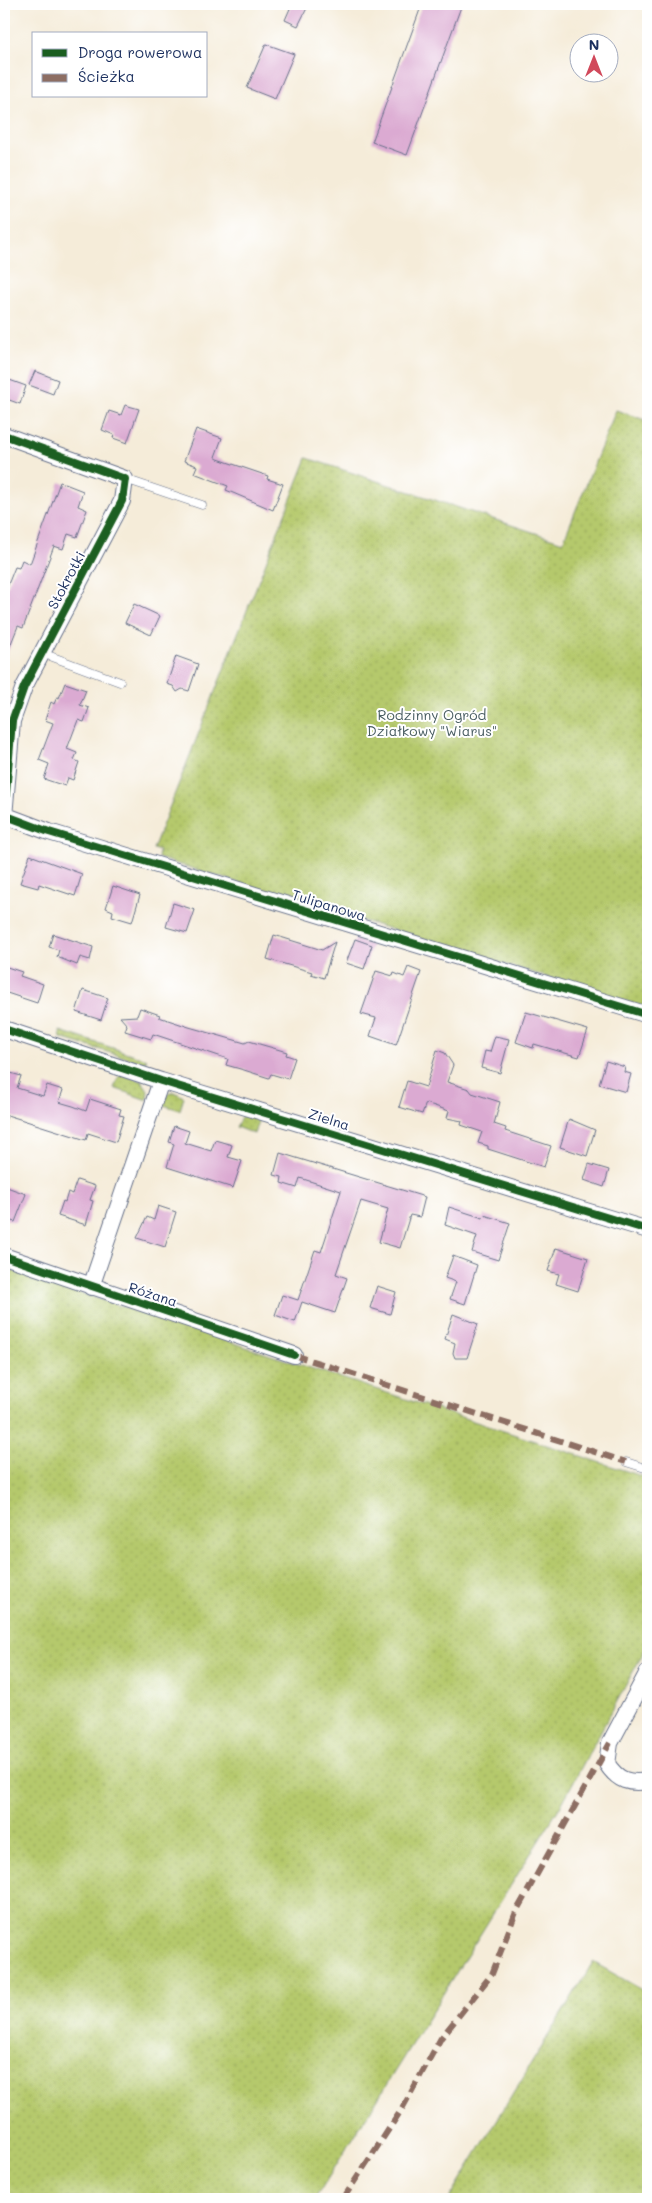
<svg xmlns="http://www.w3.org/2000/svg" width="652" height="2203" viewBox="0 0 652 2203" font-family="Mali,sans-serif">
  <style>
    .grass { fill: url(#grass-dots); stroke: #687c65 }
    .building { fill: #dbaad2 }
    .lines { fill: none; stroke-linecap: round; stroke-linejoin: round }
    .service-casing { stroke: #677189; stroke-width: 9 }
    .minor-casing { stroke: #677189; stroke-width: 18 }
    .service { stroke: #fff; stroke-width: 8 }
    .minor { stroke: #fff; stroke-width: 16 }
    .quiet { stroke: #8d6e63; stroke-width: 6; stroke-dasharray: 12 6; stroke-linecap: butt }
    .cycleway-casing { stroke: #fff; stroke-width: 11 }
    .cycleway { stroke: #1b5e20; stroke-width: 8 }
    .labels { text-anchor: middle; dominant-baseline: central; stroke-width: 4; stroke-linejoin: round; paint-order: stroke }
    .street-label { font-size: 14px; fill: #1b2f5e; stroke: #fff }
    .park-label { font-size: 14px; fill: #495d62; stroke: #fff }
  </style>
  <defs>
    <pattern id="grass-dots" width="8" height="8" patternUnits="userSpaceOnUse" patternTransform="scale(1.25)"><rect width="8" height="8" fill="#b5c96c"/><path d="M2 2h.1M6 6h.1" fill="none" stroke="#9bad60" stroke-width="1.8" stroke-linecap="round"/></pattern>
  </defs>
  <rect width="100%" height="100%" fill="#fff"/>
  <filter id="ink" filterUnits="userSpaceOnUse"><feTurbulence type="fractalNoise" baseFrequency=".02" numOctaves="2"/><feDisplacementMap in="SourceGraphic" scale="10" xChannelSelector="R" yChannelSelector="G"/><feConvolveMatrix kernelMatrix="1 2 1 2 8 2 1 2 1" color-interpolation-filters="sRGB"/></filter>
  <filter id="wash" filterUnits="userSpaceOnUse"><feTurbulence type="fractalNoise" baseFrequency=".0096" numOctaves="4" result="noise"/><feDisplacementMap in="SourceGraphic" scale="20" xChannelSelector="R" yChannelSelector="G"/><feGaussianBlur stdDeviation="1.12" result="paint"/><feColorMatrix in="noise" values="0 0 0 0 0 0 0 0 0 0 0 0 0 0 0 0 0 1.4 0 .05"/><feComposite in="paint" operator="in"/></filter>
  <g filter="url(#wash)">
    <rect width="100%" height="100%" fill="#f5ecd9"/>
    <path class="grass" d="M 616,410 L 648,421 L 648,1008 L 158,858 L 159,851 L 153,849 L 307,458 L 563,542 Z
      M 60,1031 L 147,1059 L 144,1063 L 61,1038 Z
      M 120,1074 L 142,1081 L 148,1090 L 147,1100 L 114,1088 Z
      M 170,1092 L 175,1092 L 184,1097 L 180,1110 L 160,1104 Z
      M 243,1114 L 257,1118 L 258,1122 L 254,1134 L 236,1127 Z
      M 4,1268 L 648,1478 L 648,1644 L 561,1805 L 315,2199 L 4,2199 Z
      M 593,1962 L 648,1993 L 648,2199 L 449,2199 Z"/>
    <g id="blocks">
      <path class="building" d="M 292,4 L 309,4 L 298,26 L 285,20 Z
        M 422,4 L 462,4 L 407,155 L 372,142 Z
        M 266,44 L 294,54 L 275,99 L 247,88 Z
        M 35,371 L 58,380 L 53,394 L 29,385 Z
        M 4,378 L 26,386 L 20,404 L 4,398 Z
        M 125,405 L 139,409 L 127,443 L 113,438 L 114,435 L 102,430 L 109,411 L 121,415 Z
        M 196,429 L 222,438 L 215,457 L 218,459 L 268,476 L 267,479 L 283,484 L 273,510 L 226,490 L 228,486 L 194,473 L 197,466 L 184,461 Z
        M 60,482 L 83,491 L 78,506 L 87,510 L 77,537 L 68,534 L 63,549 L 54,546 L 23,628 L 18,626 L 4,661 L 4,620 L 6,613 L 4,609 L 4,586 L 7,587 L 15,567 L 19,568 L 22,560 L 30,564 Z
        M 134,604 L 160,616 L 151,635 L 125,623 Z
        M 176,656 L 198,664 L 189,691 L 182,689 L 177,692 L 173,686 L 167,684 Z
        M 65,683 L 86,690 L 80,705 L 89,708 L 84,722 L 78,720 L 67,749 L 77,753 L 74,760 L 79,762 L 73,780 L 68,778 L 65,786 L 44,779 L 49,764 L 39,760 L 53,723 L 45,720 L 51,702 L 54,704 L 57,697 L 59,698 Z
        M 30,855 L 82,874 L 75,896 L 39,884 L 38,888 L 20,883 Z
        M 113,886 L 140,895 L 132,922 L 112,916 L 113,911 L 106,908 Z
        M 173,903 L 195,910 L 187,933 L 166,927 Z
        M 53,934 L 93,947 L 90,960 L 80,957 L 77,965 L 57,957 L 59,950 L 49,947 Z
        M 274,935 L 322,950 L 335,942 L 324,978 L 311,974 L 312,972 L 267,959 Z
        M 355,939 L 372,945 L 364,969 L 346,963 Z
        M 4,966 L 22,972 L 20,976 L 43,984 L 37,1003 L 4,992 Z
        M 408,967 L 421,972 L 396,1045 L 370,1036 L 376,1018 L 361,1014 L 376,971 L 393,976 L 394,973 L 404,977 Z
        M 83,990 L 108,998 L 101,1020 L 76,1012 Z
        M 140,1008 L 160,1015 L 159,1017 L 189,1027 L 245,1043 L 249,1041 L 287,1052 L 286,1055 L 295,1058 L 288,1079 L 271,1074 L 269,1078 L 244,1070 L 226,1065 L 228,1059 L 153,1034 L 151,1039 L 125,1031 L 127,1025 L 120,1017 L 137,1016 Z
        M 526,1012 L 588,1030 L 579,1057 L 534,1044 L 533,1048 L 516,1042 Z
        M 495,1036 L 509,1039 L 500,1073 L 481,1068 L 485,1051 L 490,1052 Z
        M 437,1050 L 445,1053 L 453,1065 L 447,1082 L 469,1089 L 472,1093 L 500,1102 L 494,1124 L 506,1128 L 505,1131 L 551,1146 L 544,1167 L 488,1149 L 488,1146 L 478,1143 L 482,1132 L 461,1125 L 462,1121 L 447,1118 L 449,1111 L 426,1103 L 422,1114 L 399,1107 L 407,1081 L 426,1087 Z
        M 606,1061 L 625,1067 L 624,1072 L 631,1074 L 626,1092 L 599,1084 Z
        M 4,1071 L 21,1076 L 17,1088 L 43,1096 L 47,1085 L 63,1090 L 59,1102 L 73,1106 L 86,1111 L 90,1099 L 121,1109 L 119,1115 L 124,1116 L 116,1142 L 88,1133 L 86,1140 L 7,1115 L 6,1119 L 4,1119 Z
        M 569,1119 L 595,1130 L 587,1156 L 560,1147 Z
        M 174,1126 L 189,1131 L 185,1143 L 211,1151 L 215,1140 L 232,1145 L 228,1157 L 242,1161 L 233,1188 L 167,1167 L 174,1144 L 169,1142 Z
        M 280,1153 L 425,1197 L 420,1217 L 410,1215 L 400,1248 L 379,1242 L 388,1209 L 361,1201 L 336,1274 L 347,1278 L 335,1313 L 302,1302 L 295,1322 L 275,1315 L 282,1295 L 298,1300 L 315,1250 L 321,1252 L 341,1191 L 300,1178 L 297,1188 L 281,1183 L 282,1177 L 274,1175 Z
        M 589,1164 L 609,1170 L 604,1187 L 584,1180 Z
        M 77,1180 L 95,1186 L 90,1200 L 93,1201 L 86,1225 L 58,1216 L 63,1201 L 65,1202 L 68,1192 L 72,1194 Z
        M 4,1186 L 26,1194 L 15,1222 L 4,1219 Z
        M 158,1206 L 176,1212 L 165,1247 L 137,1238 L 147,1217 L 154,1220 Z
        M 449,1207 L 483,1218 L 484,1215 L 510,1223 L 498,1260 L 472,1252 L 477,1236 L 445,1225 Z
        M 556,1248 L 588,1258 L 578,1291 L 556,1284 L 559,1274 L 548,1271 Z
        M 453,1256 L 477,1265 L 465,1304 L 450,1299 L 456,1282 L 445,1278 Z
        M 377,1286 L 396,1292 L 390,1314 L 370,1308 Z
        M 453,1314 L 478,1324 L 467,1358 L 455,1358 L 453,1353 L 455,1343 L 445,1339 Z"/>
    </g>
  </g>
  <g filter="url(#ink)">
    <use href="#blocks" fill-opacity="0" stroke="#677189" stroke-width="1"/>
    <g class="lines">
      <g class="service-casing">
        <path id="service" d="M 125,479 L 202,505
          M 42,653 L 120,682
          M 626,1462 L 648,1469"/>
      </g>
      <g class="minor-casing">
        <path id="minor" d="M 4,435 L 125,479 L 122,501 L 24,687 L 12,721 L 4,817
          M 4,815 L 49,832 L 648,1015
          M 4,1029 L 161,1081 L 648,1230
          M 4,1256 L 294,1355
          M 91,1287 L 161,1081
          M 648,1672 L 610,1743 L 607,1764 C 618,1781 629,1784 648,1781"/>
      </g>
      <use href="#service" class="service"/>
      <use href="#minor" class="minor"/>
      <path class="quiet" d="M 294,1355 L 626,1462
        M 343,2199 L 402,2109 L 441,2038 L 492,1974 L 516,1912 L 610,1743"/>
      <g class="cycleway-casing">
        <path id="cycleway" d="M 4,435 L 125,479 L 122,501 L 24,687 L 12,721 L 4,817
          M 4,815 L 49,832 L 648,1015
          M 4,1029 L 161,1081 L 648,1230
          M 4,1256 L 294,1355"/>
      </g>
      <use href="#cycleway" class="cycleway"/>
    </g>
  </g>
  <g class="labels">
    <g class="street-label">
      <text transform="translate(66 580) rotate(-62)">Stokrotki</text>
      <text transform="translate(329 905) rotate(17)">Tulipanowa</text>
      <text transform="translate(329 1119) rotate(17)">Zielna</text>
      <text transform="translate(153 1294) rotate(18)">Różana</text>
    </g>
    <g class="park-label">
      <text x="432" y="714">Rodzinny Ogród<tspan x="432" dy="16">Działkowy "Wiarus"</tspan></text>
    </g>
  </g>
  <rect width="652" height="2203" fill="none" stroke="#fff" stroke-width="20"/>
  <rect x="32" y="32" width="175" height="65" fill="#ffffff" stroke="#a4acbf"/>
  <rect x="42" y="49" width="25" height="8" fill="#1b5e20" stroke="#a4acbf"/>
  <text x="78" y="58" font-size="15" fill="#1b2f5e">Droga rowerowa</text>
  <rect x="42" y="74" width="25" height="8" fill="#8d6e63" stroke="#a4acbf"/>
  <text x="78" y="82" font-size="15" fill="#1b2f5e">Ścieżka</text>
  <g transform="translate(594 58)"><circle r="24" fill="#ffffff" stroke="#a4acbf"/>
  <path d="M0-4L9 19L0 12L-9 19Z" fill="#d1495b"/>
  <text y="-8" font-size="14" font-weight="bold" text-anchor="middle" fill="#1b2f5e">N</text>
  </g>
</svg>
